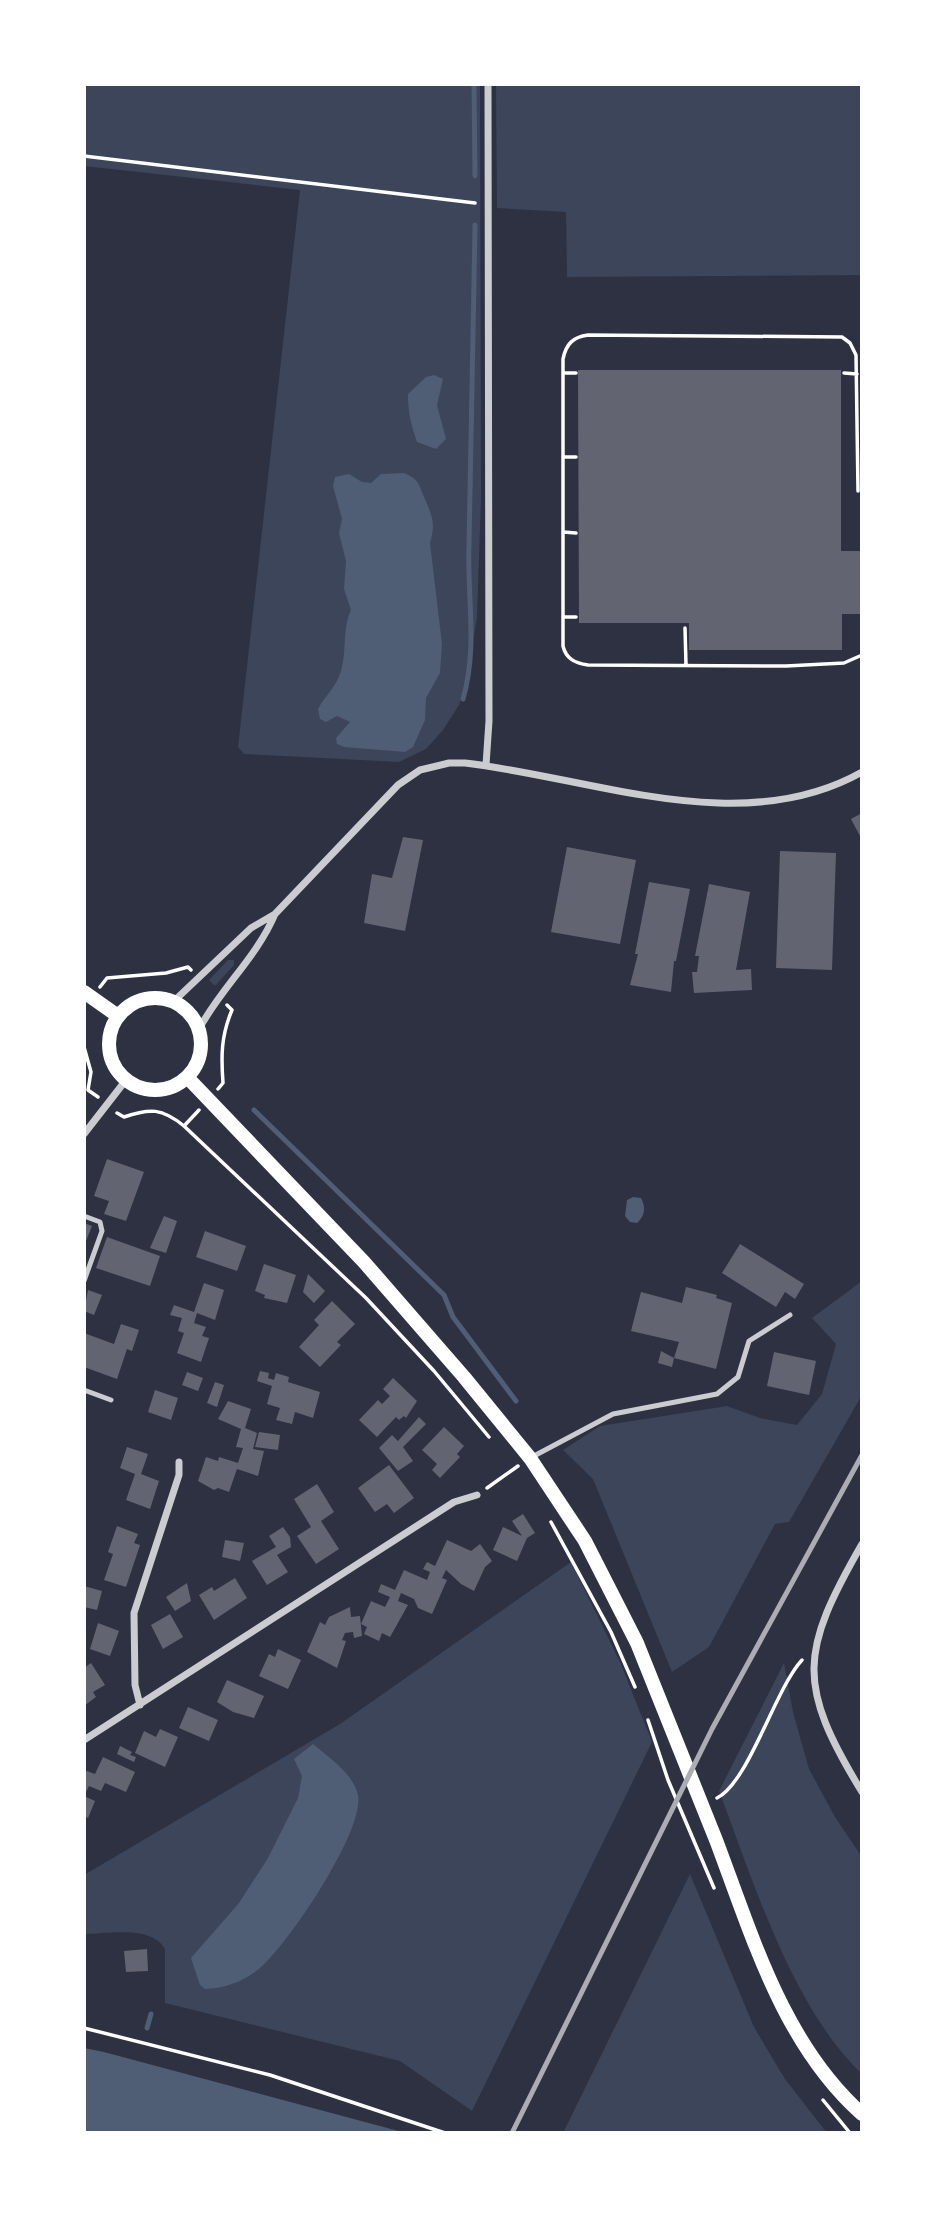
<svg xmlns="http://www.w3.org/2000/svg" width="946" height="2217" viewBox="0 0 946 2217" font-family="Montserrat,sans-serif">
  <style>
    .green { fill: #3c4559 }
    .water { fill: #4f5d75 }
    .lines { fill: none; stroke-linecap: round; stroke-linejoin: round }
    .stream { stroke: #4f5d75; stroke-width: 5 }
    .building { fill: #626471 }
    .path { stroke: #fff; stroke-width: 3.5 }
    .service { stroke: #caccd0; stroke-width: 5 }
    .minor { stroke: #caccd0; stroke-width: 7 }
    .secondary { stroke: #fff; stroke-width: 14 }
    .rail { stroke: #abadb3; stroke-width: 5 }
  </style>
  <rect width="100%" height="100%" fill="#2d3142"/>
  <path class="green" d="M 84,84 L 480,84 L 481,500 L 477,617 L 466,686 L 459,705 L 443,730 L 426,749 L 399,762 L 244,754 L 238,747 L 300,190 L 84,166 Z
    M 496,84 L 862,84 L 862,275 L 567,277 L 566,212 L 497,208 Z
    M 228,960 L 234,960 L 234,965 L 215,986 L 209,980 Z
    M 862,1281 L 862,1395 L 789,1522 L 775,1524 L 709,1647 L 672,1672 L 593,1479 L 563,1450 L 600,1426 L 727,1406 L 760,1418 L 797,1425 L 822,1394 L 836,1344 L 812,1318 Z
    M 571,1562 L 620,1662 L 652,1742 L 472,2111 L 400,2061 L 165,2003 L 165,1949 C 151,1925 109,1934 84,1934 L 84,1875 L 340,1724 Z
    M 784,1663 L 793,1712 L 809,1769 L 835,1817 L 862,1857 L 862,2074 C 792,2008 753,1880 719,1791 Z
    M 690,1874 L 754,2027 L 785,2079 L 827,2133 L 563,2133 Z"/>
  <path class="water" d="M 434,375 L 443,379 L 437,405 L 446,439 L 436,449 L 417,442 C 411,425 408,413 408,394 L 426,377 Z
    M 404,473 C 419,479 419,485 425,499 C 432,516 436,523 430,543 L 442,644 L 440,673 L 426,698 L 425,720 L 413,747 L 405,752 L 344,747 L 337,744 L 336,738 L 350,722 L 337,716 L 326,722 L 320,719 L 318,709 C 326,694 335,689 341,671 C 347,651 342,629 351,610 L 344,589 L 346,561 L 339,533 L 342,519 L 333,486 L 335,477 L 349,474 L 362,482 L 371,483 L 381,474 Z
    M 633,1197 L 641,1198 C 646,1207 645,1216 637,1223 L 630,1222 L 625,1216 L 627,1200 Z
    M 313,1744 C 329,1758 353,1773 358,1795 C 365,1831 287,1946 259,1969 C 242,1982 226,1988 205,1989 L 200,1985 L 191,1958 L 239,1903 L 268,1858 L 298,1798 L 302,1776 L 294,1759 Z
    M 84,2048 L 104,2052 L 406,2133 L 84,2133 Z"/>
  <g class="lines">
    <path class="stream" d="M 474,84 L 475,176
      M 463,699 C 478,647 467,598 469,545 C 471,439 474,332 475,225
      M 254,1110 L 444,1295 L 453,1317 L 516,1401
      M 147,2028 L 151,2014"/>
  </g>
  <path class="building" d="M 578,370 L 841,370 L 841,551 L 862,551 L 862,614 L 842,614 L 842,650 L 689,650 L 689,623 L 579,623 Z
    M 862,813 L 862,840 L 851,819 Z
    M 403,837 L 423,840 L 405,931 L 364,923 L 372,874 L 392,878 Z
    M 567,847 L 636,860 L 620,944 L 551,932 Z
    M 780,851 L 836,853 L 832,970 L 776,968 Z
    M 649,882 L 690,889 L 676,961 L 674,961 L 671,992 L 630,985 L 638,954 L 635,954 Z
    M 709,884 L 750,892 L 736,970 L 751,969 L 752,990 L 694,993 L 692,972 L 697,972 L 699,956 L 695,956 Z
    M 107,1159 L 144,1172 L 126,1221 L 104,1214 L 109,1201 L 94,1196 Z
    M 164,1216 L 177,1221 L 166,1253 L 150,1248 Z
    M 84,1223 L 92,1226 L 84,1246 Z
    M 205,1231 L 246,1246 L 237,1271 L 196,1257 Z
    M 107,1237 L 160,1256 L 150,1286 L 96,1268 Z
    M 740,1244 L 804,1284 L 795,1299 L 785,1292 L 776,1307 L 722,1273 Z
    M 264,1264 L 296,1275 L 287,1303 L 264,1298 L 265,1295 L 255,1291 Z
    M 308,1274 L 325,1291 L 314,1303 L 303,1292 Z
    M 204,1283 L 224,1290 L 215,1320 L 197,1313 L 194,1323 L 206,1327 L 202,1336 L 209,1338 L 201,1362 L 177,1353 L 184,1333 L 178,1331 L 182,1318 L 170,1315 L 174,1305 L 194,1312 Z
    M 686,1287 L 717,1295 L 716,1298 L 732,1303 L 716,1369 L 674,1358 L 672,1367 L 658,1363 L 661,1351 L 674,1358 L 679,1342 L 631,1331 L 641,1292 L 682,1303 Z
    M 88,1290 L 102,1295 L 94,1315 L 84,1311 Z
    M 332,1301 L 355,1324 L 337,1342 L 341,1345 L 320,1367 L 299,1347 L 319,1325 L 314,1320 Z
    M 121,1324 L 139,1330 L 132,1351 L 127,1349 L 117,1379 L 84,1367 L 84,1333 L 114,1344 Z
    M 774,1352 L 816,1361 L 809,1395 L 767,1386 Z
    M 260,1371 L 269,1373 L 268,1378 L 274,1380 L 276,1373 L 289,1377 L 288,1382 L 320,1392 L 313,1418 L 295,1412 L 292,1424 L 276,1420 L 280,1408 L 267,1404 L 272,1386 L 257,1381 Z
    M 187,1372 L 203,1378 L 198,1391 L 182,1385 Z
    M 393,1378 L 417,1401 L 406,1418 L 404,1416 L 399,1420 L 396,1417 L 377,1437 L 359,1420 L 378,1400 L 382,1404 L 390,1396 L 383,1389 Z
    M 215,1382 L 224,1385 L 217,1407 L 207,1403 Z
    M 155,1390 L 178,1398 L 171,1420 L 148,1412 Z
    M 228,1401 L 251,1409 L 245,1428 L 257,1433 L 253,1449 L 264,1451 L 258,1476 L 237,1469 L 229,1492 L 218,1488 L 214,1490 L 198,1481 L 206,1457 L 218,1461 L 219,1457 L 238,1463 L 243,1448 L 236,1447 L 241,1429 L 218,1419 Z
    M 419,1417 L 426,1424 L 403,1447 L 413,1461 L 398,1471 L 379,1448 L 392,1435 L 398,1441 Z
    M 444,1427 L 464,1446 L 457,1454 L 460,1457 L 440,1478 L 432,1470 L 437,1464 L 422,1450 Z
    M 259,1432 L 280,1435 L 278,1450 L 255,1447 Z
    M 127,1447 L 148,1454 L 141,1474 L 159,1481 L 150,1509 L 126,1500 L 135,1474 L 120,1468 Z
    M 389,1465 L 414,1498 L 394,1513 L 387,1504 L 375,1512 L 358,1488 Z
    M 317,1484 L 334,1512 L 321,1521 L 339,1549 L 316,1564 L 297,1536 L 311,1527 L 294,1499 Z
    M 523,1514 L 535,1533 L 527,1538 L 517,1561 L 493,1550 L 503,1527 L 522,1536 L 512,1521 Z
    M 117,1526 L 138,1534 L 134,1543 L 140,1545 L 126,1587 L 104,1580 L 113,1554 L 108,1552 Z
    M 283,1527 L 290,1537 L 291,1547 L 277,1555 L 288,1572 L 267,1585 L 252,1561 L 276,1547 L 269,1536 Z
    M 225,1540 L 244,1543 L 240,1561 L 222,1557 Z
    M 447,1540 L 471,1551 L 480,1544 L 492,1561 L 485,1567 L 474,1591 L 461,1584 L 446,1570 L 442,1578 L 447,1580 L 432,1614 L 418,1608 L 414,1599 L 401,1593 L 398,1601 L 408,1605 L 390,1637 L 382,1633 L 379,1641 L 364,1634 L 367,1627 L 361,1624 L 371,1601 L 385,1607 L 390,1597 L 378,1592 L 381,1584 L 395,1590 L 404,1570 L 427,1580 L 430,1572 L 423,1569 L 427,1562 L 435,1566 Z
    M 235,1578 L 247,1598 L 214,1620 L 199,1595 L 212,1587 L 214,1591 Z
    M 187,1583 L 191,1601 L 175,1611 L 166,1597 Z
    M 84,1586 L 102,1591 L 97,1610 L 84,1607 Z
    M 350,1607 L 351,1617 L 360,1616 L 362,1636 L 354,1638 L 353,1632 L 345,1633 L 342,1640 L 346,1641 L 337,1668 L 307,1652 L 320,1622 L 325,1625 L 329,1617 Z
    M 170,1614 L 183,1637 L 163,1649 L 151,1625 Z
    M 98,1623 L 119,1631 L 110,1656 L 90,1649 Z
    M 278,1649 L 301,1660 L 288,1689 L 259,1676 L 269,1654 L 275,1657 Z
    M 91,1663 L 105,1685 L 93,1692 L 96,1697 L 84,1706 L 84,1668 Z
    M 227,1680 L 264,1696 L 254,1718 L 233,1712 L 217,1702 Z
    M 188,1707 L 218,1720 L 209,1741 L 179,1728 Z
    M 160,1729 L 178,1737 L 165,1767 L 135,1753 L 144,1731 L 156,1737 Z
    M 120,1746 L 132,1752 L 130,1755 L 136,1757 L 134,1762 L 117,1754 Z
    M 103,1757 L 135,1772 L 126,1792 L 105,1783 L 101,1791 L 89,1786 L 84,1796 L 95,1801 L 88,1818 L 84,1816 L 84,1770 L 95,1774 Z
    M 147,1949 L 148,1971 L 126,1972 L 124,1951 Z"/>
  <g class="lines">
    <path class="path" d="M 84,156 L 475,203
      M 563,373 L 576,373
      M 844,373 L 857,374
      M 563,457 L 576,457
      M 858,491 L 856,355 L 850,343 L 842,337 L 588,335 C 573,337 566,344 563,359 L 563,646 C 566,659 575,663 588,665 L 786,666 L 844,663 L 862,655
      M 563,532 L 576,533
      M 564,617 L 576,617
      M 685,628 L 686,665
      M 100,987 L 107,978 L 166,973 L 188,967 L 191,970
      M 84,1047 L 91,1072 L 88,1090 L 98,1097
      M 218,1089 L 223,1083 C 221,1056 221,1036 232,1010 L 227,1005
      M 117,1113 L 124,1117 C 150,1108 162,1108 184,1126 L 366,1298 L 434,1371 L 489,1437
      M 184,1126 L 199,1110
      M 487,1488 L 518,1466
      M 551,1522 L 611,1632 L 635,1687
      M 648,1720 L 668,1780 L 714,1888
      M 717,1798 C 749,1782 775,1689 802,1660
      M 84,2028 L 270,2075 L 445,2133
      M 823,2100 L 850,2133"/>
    <path class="service" d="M 84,1216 L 100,1222 L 102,1231 L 84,1281
      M 84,1390 L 111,1400
      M 532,1457 L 613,1414 L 717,1394 L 738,1377 L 749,1341 L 790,1315"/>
    <path class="minor" d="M 486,765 L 489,721 L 488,84
      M 173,1002 L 251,928 L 275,914 L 398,785 L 420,770 L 449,763 L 465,763 C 593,778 742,840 862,772
      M 199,1029 C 221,988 257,957 275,914
      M 84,1134 L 126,1080
      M 862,1544 C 800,1652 796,1684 862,1792
      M 140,1705 L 135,1685 L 134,1613 L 179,1475 L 179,1462
      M 84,1740 L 454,1502 L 477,1495"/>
    <path class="secondary" d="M 84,992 L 118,1016
      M109 1044a46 46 0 1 1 92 0a46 46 0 1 1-92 0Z
      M 187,1077 L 364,1262 L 464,1377 L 530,1458 L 585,1541 L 637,1643 C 663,1709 690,1774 716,1840 C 752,1935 783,2044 862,2114"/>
    <path class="rail" d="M 512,2133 L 712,1729 L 862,1455"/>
  </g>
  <rect width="946" height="2217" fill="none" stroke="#ffffff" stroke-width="172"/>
</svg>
